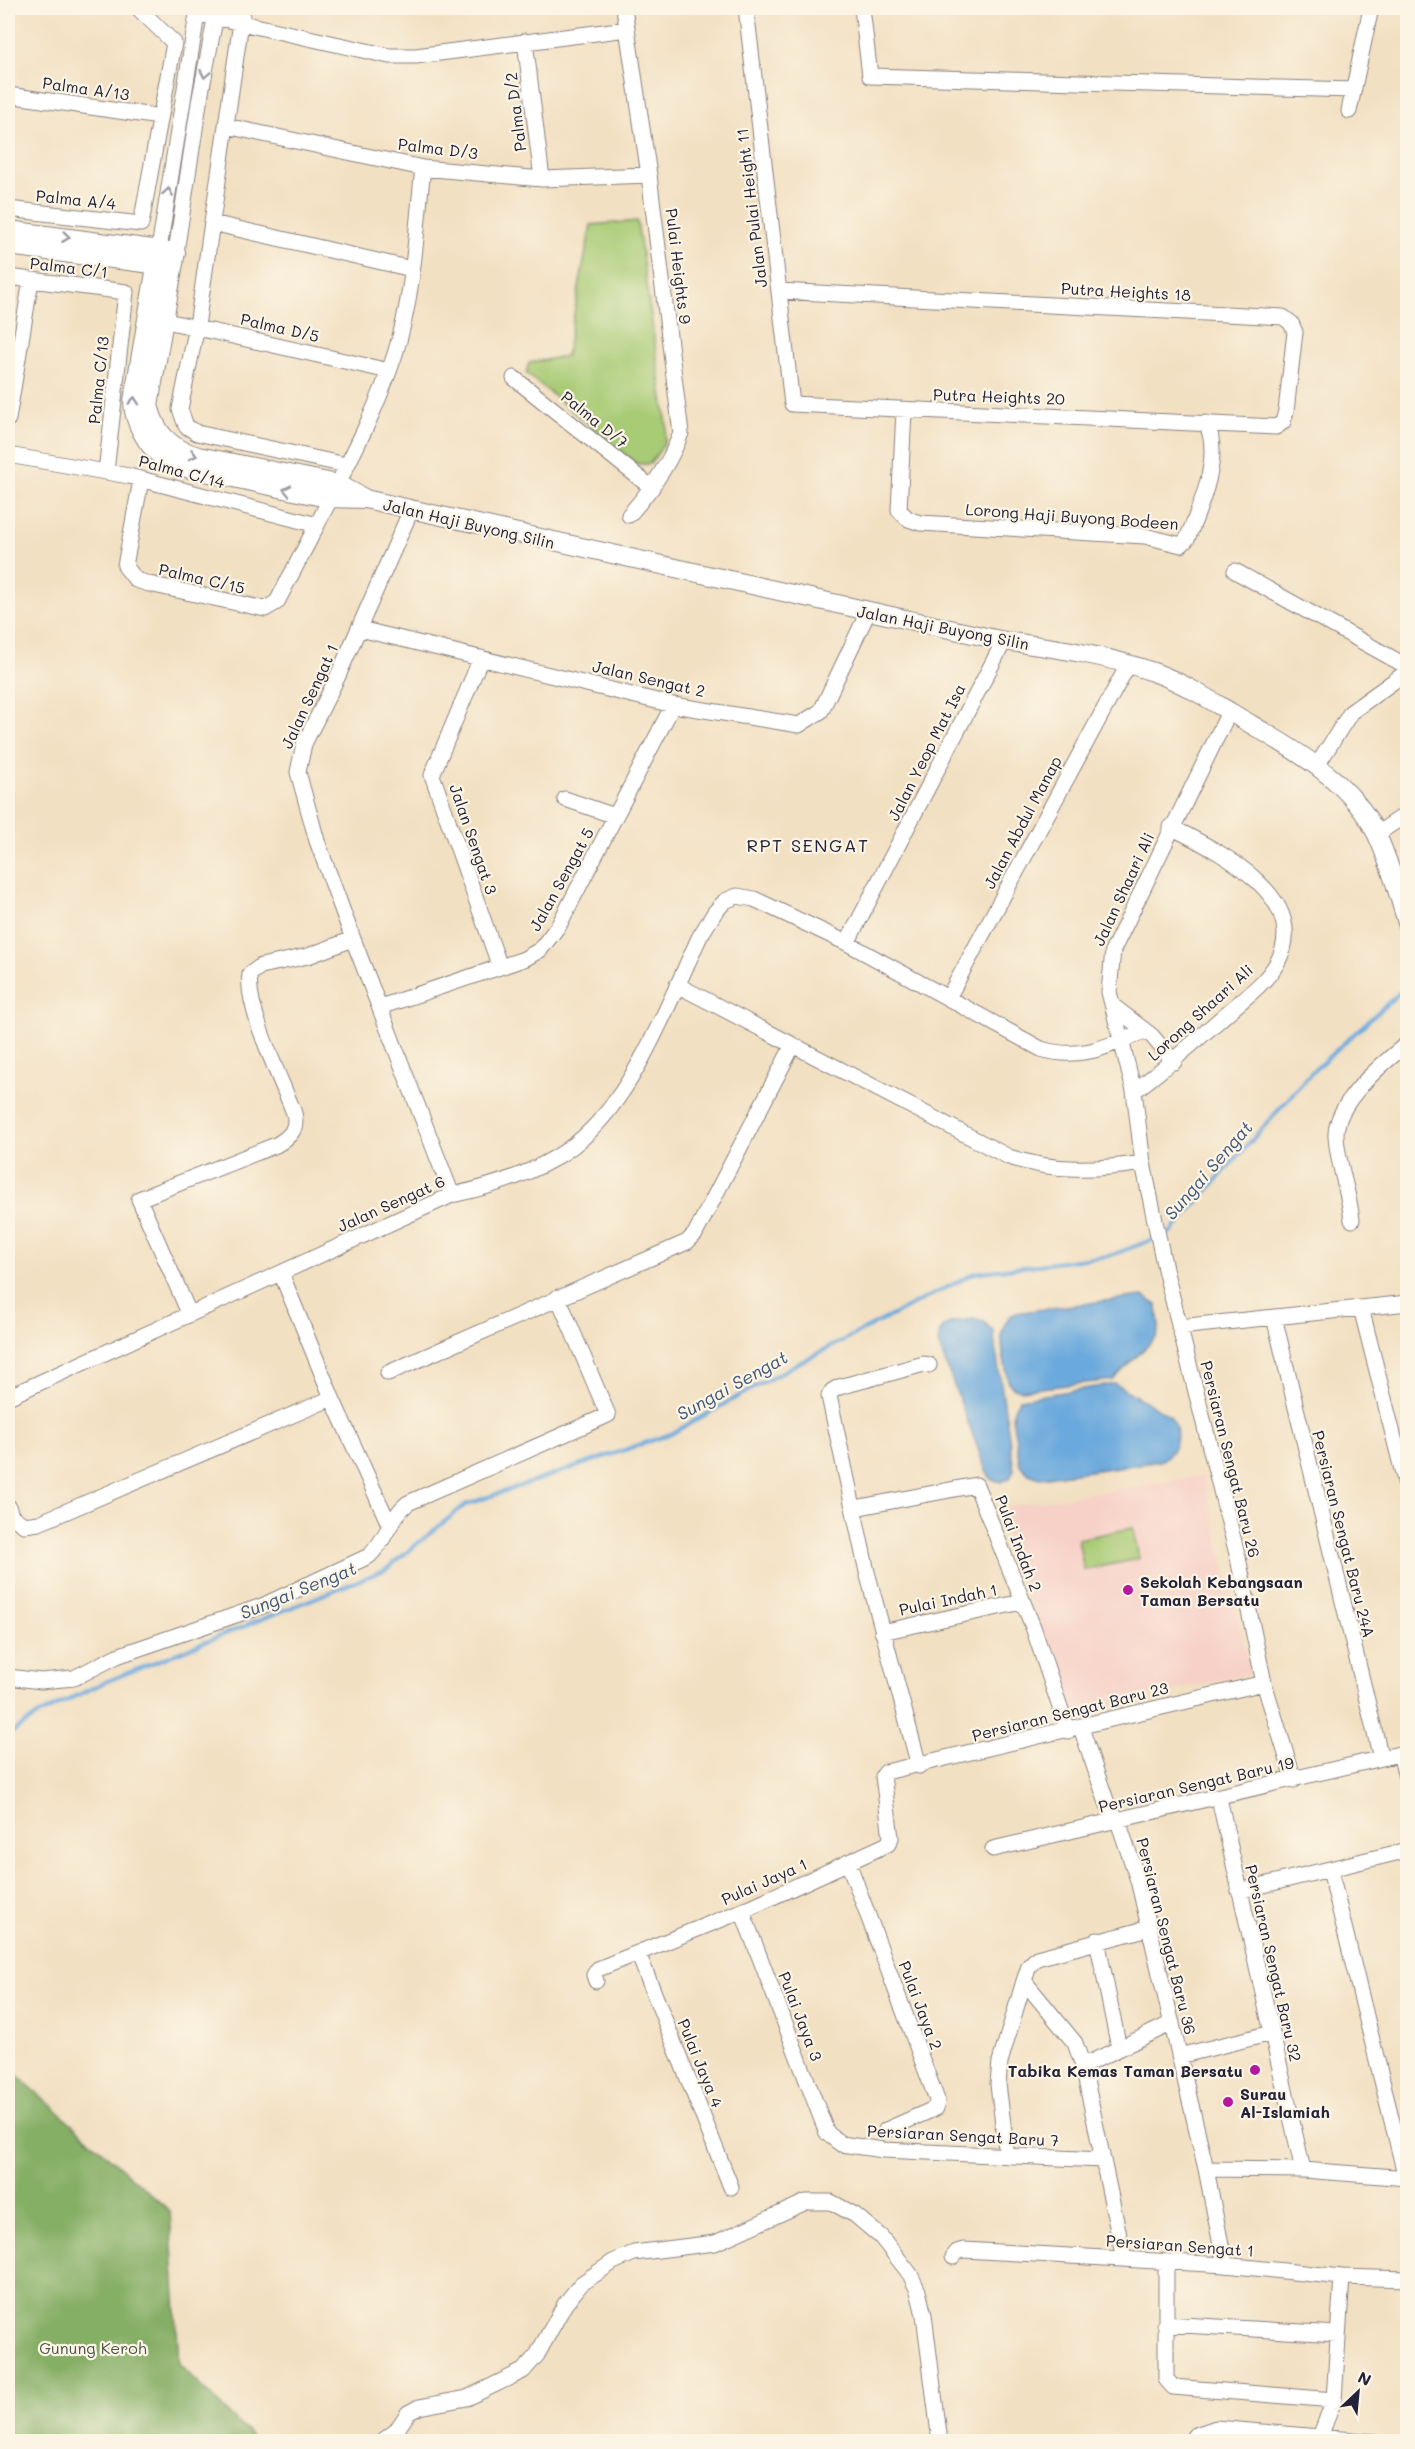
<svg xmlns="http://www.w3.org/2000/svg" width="1415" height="2449" viewBox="0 0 1415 2449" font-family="Mali,sans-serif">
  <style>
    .built { fill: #f7d1c7 }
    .green { fill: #a8cb75; stroke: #657658; stroke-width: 1.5 }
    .forest { fill: #86af66; stroke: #546850; stroke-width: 1.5 }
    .water { fill: #6aa9dd; stroke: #46668c; stroke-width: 1.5 }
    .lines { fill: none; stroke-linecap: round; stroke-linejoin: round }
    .stream { stroke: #6aa9dd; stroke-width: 4 }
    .minor-casing { stroke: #8a817e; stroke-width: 17 }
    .tertiary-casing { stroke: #8a817e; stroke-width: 20 }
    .minor { stroke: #fff; stroke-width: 15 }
    .tertiary { stroke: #fff; stroke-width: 18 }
    .oneway { stroke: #9c9ca7 }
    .poi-dot { fill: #b5179e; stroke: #fcf5e5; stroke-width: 2 }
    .labels { text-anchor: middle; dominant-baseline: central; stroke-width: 4.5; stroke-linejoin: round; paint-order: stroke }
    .street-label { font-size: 16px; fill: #22223b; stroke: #fcf5e5 }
    .poi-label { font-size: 16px; font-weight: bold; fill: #22223b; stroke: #fcf5e5; text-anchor: start }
    .park-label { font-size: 16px; fill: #4a554c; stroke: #fcf5e5 }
    .neighbourhood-label { font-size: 18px; letter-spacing: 1.5px; fill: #22223b; stroke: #fcf5e5 }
    .water-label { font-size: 18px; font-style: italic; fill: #3f587c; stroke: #fcf5e5 }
  </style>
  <rect width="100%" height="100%" fill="#fcf5e5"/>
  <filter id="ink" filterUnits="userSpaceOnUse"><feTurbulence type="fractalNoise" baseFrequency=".0167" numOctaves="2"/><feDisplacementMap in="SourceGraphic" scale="12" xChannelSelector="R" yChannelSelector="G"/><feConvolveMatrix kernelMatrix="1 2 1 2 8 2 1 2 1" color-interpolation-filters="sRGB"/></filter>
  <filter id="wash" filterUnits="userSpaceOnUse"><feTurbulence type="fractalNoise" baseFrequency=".008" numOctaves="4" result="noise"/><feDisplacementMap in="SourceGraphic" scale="24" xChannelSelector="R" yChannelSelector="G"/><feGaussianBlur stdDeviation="1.35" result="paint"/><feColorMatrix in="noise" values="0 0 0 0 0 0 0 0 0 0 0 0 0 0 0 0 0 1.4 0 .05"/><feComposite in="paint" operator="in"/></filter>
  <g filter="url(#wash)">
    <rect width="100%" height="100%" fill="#f2e0c2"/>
    <path class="built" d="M 1203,1476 L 1251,1673 L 1070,1715 L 997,1508 Z"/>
    <path class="green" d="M 637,221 L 667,426 L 664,444 L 650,464 L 637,464 L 526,373 L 529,363 L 566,356 L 591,225 Z
      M 1133,1528 L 1139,1559 L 1084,1570 L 1078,1539 Z"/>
    <path class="forest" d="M 8,2067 L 170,2211 L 179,2364 L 256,2441 L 8,2441 Z"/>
    <path class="water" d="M 1142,1296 L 1157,1305 L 1159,1328 L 1157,1336 L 1113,1380 L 1021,1390 L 1012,1387 L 1008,1381 C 1005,1358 992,1327 1015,1313 Z
      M 974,1319 L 983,1321 L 993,1331 L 1014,1470 L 1010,1478 L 1001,1482 L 992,1480 L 987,1473 L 938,1343 C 938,1321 956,1321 974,1319 Z
      M 1115,1384 L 1169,1415 C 1182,1431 1178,1452 1160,1461 L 1040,1478 L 1029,1474 L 1020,1465 L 1012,1417 L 1014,1408 L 1020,1399 Z"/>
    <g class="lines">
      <path class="stream" d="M 1161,1236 L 1171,1232 L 1312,1072 L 1408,985
        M 8,1735 L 40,1714 L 105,1682 L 385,1570 L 465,1505 L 671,1434 L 791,1367 L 975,1273 L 1109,1256 L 1154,1239"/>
    </g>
  </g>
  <g filter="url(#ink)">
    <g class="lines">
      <g class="minor-casing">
        <path id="minor" d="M 243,8 L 197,326 L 180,409 L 186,426 L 197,433 L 346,465
          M 624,8 L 649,175 L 681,433 C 670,464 651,490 629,515
          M 746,8 L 792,404 L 1276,427 L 1283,422 L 1286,411 L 1295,332 L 1291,323 L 1283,317 L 779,291
          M 862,8 L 870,76 L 1353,90
          M 197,13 L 389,56 L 416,56 L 627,29
          M 525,41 L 542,179
          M 8,95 L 160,117
          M 1349,111 L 1371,8
          M 226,126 L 423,168 L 542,179 L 649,175
          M 8,209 L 141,224 L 174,43 L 138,8
          M 212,223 L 412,269
          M 159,249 L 198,8
          M 176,252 L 199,103 L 217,9
          M 8,277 L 126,292 L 106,472
          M 162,320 L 389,371
          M 514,378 L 652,488
          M 904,411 L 899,510 L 908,519 L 920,523 L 1145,536 L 1181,545 L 1187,539 C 1200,508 1223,455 1206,423
          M 8,419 L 31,280
          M 8,455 L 129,476 L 317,525 C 345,469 376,413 395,354 C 414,295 416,229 423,168
          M 141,480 L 125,566 L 136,580 L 149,584 L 265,609 L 277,602 L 317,525
          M 411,510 L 337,678 L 304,744 L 298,772 L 317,841 L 353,939 L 452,1195
          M 1235,571 L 1408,667
          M 360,629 L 673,705 L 799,725 L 821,711 L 868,612
          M 481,658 L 432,775 L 500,967
          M 1229,712 L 1113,950 L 1109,992 L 1134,1091 L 1143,1163 L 1165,1269 L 1238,1558 L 1264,1683 L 1294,1780
          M 1318,764 L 1351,712 L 1408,671
          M 565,799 L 615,816
          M 1377,834 L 1408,813
          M 847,943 L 1004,641
          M 677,985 L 1009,1157 C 1054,1172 1097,1170 1143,1163
          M 948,998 L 1128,665
          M 1113,1006 L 1152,1036 L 1174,1062
          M 380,1007 L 524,959 L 540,950 L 559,925 L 673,705
          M 1134,1091 C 1166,1068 1195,1041 1225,1015 C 1243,999 1265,984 1277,963 C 1314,897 1216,850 1171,827
          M 1352,1220 C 1349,1192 1338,1165 1336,1137 C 1334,1103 1383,1063 1408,1043
          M 281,1273 L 332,1398 L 389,1524
          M 1361,1308 L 1408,1493
          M 189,1313 L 139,1199 L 276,1145 C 290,1137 298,1129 294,1113 C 281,1079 245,1007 250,974 L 261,966 L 308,956 L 353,939
          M 1274,1317 L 1381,1758
          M 1179,1327 L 1408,1303
          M 388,1373 L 687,1242 L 695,1234 L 792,1047
          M 8,1397 L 452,1195 C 500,1185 556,1166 591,1130 C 639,1083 671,997 700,936 L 715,912 L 725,901 L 737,896 L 754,899 L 847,943 L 1041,1049 C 1080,1061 1109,1046 1144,1031
          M 8,1506 L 11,1516 L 24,1525 L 39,1523 L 332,1398
          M 855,1508 L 976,1485 L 1033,1627 L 1068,1731
          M 882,1632 L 1022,1602
          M 8,1677 L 41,1681 L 74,1678 L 117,1656 L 262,1606 L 369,1556 C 387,1540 389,1518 408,1503 L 608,1415 L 558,1297
          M 1081,1728 L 1107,1803 L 1118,1821 L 1138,1880 L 1206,2169 L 1225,2265
          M 1400,1754 L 1408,1785
          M 919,1766 L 867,1572 L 829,1396 L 832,1391 L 839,1387 L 924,1364 L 929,1365
          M 1219,1798 L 1303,2170
          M 993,1849 L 1408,1752
          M 848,1862 L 937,2100 L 936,2108 L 886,2130
          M 1330,1870 L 1406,2178
          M 1239,1891 L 1408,1850
          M 742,1911 L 827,2133 L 841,2144 L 883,2150 L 1102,2160
          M 1097,1940 L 1119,2048
          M 638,1953 L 731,2187
          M 596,1981 L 594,1975 L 598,1969 L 742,1911 L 888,1844 L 891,1838 L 883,1776 L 886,1772 L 1264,1683
          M 1179,2056 L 1272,2033
          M 1083,2066 L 1172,2023
          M 1007,2156 L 998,2084 L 1000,2062 L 1024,1981
          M 1206,2169 L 1303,2170 L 1408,2178
          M 953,2257 L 957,2252 L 964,2250 L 1225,2265 L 1342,2277 L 1408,2279
          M 1124,2259 L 1083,2066 L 1075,2043 L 1024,1981 L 1029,1966 L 1037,1958 L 1149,1928
          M 1166,2262 L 1166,2379 L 1173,2387 L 1334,2400
          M 1165,2324 L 1338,2334
          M 381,2442 L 396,2431 L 408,2413 L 419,2407 L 467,2398 L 523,2371 L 537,2355 L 565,2304 L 581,2284 L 613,2262 L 634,2253 L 715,2243 L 806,2202 L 831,2202 L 855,2215 L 881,2237 L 910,2274 L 918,2291 L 924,2315 L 940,2442
          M 1190,2442 L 1195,2435 L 1216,2428 L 1375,2442
          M 1318,2442 L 1334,2400 L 1342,2277"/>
      </g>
      <g class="tertiary-casing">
        <path id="tertiary" d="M 8,230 L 176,252 L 149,405 C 156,434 170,448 198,456 L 338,484 L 364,498
          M 8,246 L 168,266
          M 159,249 L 133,401 C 133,422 147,446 164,459 C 170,463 179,465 186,468 L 327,498 L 365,499 L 1004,641 C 1055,648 1107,655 1156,673 C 1183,683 1207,698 1232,713 C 1285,745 1349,776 1377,835 C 1390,863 1399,896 1408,926"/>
      </g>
      <use href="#minor" class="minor"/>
      <use href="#tertiary" class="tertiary"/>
    </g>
    <defs><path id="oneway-chevron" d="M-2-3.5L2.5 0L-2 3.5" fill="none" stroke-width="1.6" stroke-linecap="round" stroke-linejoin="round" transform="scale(1.5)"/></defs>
    <g class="oneway">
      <use href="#oneway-chevron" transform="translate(205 74) rotate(101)"/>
      <use href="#oneway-chevron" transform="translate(168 192) rotate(-81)"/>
      <use href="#oneway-chevron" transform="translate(66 237) rotate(7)"/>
      <use href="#oneway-chevron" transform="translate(134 401) rotate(-86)"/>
      <use href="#oneway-chevron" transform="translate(193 455) rotate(15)"/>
      <use href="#oneway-chevron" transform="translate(287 490) rotate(-168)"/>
    </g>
  </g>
  <g class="poi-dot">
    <circle cx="1128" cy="1590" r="6"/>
    <circle cx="1255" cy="2070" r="6"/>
    <circle cx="1228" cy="2102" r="6"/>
  </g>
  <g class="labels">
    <g class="street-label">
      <text transform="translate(86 88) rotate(8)">Palma A/13</text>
      <text transform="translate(515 112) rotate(-97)">Palma D/2</text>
      <text transform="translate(438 148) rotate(7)">Palma D/3</text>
      <text transform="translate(76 199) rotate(6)">Palma A/4</text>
      <text transform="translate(751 208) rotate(-97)">Jalan Pulai Height 11</text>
      <text transform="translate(679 266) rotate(83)">Pulai Heights 9</text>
      <text transform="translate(69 267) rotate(7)">Palma C/1</text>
      <text transform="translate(1126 291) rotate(3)">Putra Heights 18</text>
      <text transform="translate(280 327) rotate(13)">Palma D/5</text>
      <text transform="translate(98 380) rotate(-84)">Palma C/13</text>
      <text transform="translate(999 396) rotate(2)">Putra Heights 20</text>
      <text transform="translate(595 419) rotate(39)">Palma D/7</text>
      <text transform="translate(182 471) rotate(15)">Palma C/14</text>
      <text transform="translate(1072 516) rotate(4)">Lorong Haji Buyong Bodeen</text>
      <text transform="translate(469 523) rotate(13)">Jalan Haji Buyong Silin</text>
      <text transform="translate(202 578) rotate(13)">Palma C/15</text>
      <text transform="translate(943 627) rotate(11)">Jalan Haji Buyong Silin</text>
      <text transform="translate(649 678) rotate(13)">Jalan Sengat 2</text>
      <text transform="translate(309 696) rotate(-65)">Jalan Sengat 1</text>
      <text transform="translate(926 752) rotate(-63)">Jalan Yeop Mat Isa</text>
      <text transform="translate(1022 822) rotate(-62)">Jalan Abdul Manap</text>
      <text transform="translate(474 839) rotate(71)">Jalan Sengat 3</text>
      <text transform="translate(561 879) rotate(-61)">Jalan Sengat 5</text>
      <text transform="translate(1123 889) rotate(-65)">Jalan Shaari Ali</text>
      <text transform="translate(1200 1012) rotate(-42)">Lorong Shaari Ali</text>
      <text transform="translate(391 1203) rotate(-24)">Jalan Sengat 6</text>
      <text transform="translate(1231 1459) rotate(76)">Persiaran Sengat Baru 26</text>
      <text transform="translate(1344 1534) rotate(76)">Persiaran Sengat Baru 24A</text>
      <text transform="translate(1019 1543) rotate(69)">Pulai Indah 2</text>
      <text transform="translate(948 1599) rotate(-12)">Pulai Indah 1</text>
      <text transform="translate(1070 1711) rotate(-14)">Persiaran Sengat Baru 23</text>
      <text transform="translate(1196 1784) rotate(-13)">Persiaran Sengat Baru 19</text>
      <text transform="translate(764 1881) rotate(-24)">Pulai Jaya 1</text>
      <text transform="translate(1167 1936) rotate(76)">Persiaran Sengat Baru 36</text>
      <text transform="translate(1274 1963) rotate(77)">Persiaran Sengat Baru 32</text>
      <text transform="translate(921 2005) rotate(69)">Pulai Jaya 2</text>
      <text transform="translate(801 2016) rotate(69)">Pulai Jaya 3</text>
      <text transform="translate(701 2063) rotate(68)">Pulai Jaya 4</text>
      <text transform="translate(963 2135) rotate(3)">Persiaran Sengat Baru 7</text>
      <text transform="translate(1180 2245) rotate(4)">Persiaran Sengat 1</text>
    </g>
    <g class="poi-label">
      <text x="1140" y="1581">Sekolah Kebangsaan<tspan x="1140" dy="18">Taman Bersatu</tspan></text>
      <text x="1243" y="2070" text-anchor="end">Tabika Kemas Taman Bersatu</text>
      <text x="1240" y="2093">Surau<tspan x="1240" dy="18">Al-Islamiah</tspan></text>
    </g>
    <g class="park-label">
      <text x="93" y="2347">Gunung Keroh</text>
    </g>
    <g class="neighbourhood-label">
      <text x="808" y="845">RPT SENGAT</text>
    </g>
    <g class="water-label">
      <text transform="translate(1208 1170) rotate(-49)">Sungai Sengat</text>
      <text transform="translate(732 1385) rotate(-29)">Sungai Sengat</text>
      <text transform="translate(298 1590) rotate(-22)">Sungai Sengat</text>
    </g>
  </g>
  <rect width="1415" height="2449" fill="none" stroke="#fcf5e5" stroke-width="30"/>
  <g transform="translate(1358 2392) rotate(26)" stroke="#fcf5e5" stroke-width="4.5" paint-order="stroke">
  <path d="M0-4.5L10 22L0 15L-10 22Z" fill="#22223b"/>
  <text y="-9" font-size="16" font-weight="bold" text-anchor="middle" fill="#22223b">N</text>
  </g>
</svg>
